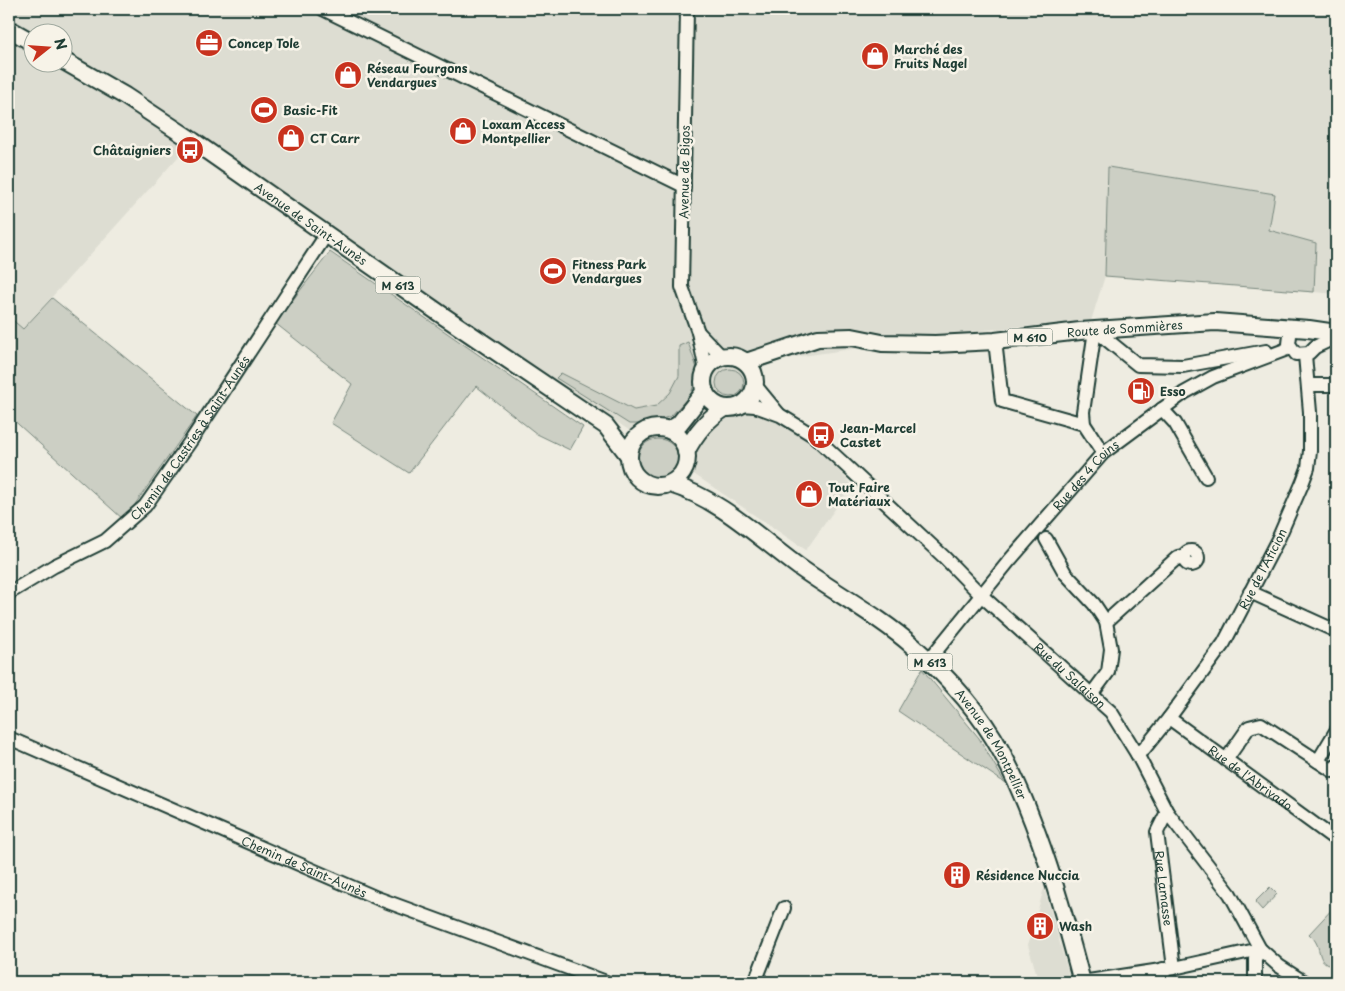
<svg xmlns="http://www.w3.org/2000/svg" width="1345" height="991" viewBox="0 0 1345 991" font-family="'Playpen Sans',sans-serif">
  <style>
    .built { fill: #ddddd2; fill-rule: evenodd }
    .green { fill: #cccfc4; stroke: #76867c }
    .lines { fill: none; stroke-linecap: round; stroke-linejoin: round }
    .minor-casing { stroke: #1f3d34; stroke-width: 16 }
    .major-casing { stroke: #1f3d34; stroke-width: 20 }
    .minor { stroke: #f7f3e8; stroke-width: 12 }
    .major { stroke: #f7f3e8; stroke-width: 16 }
    .labels { text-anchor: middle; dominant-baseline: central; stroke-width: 5; stroke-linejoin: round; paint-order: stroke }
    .shield { fill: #f7f3e8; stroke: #60746a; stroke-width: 1 }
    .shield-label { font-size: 11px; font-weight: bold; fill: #1f3d34 }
    .poi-label { font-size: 12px; font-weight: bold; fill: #1f3d34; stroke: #f7f3e8; text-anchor: start }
    .street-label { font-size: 12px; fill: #1f3d34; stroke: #f7f3e8 }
  </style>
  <rect width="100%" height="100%" fill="#eeece1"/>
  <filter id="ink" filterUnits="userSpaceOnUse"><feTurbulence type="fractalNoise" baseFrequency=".02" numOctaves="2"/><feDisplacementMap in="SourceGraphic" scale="10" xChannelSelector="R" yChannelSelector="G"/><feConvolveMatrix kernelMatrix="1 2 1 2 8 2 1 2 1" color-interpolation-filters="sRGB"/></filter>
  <g filter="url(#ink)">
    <path class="built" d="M 9,9 L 1336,9 L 1336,294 L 1314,292 L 1316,243 L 1269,230 L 1274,194 L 1108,167 L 1105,276 L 1091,321 L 987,330 L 739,365 L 852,485 L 806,550 L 196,137 L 23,329 L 9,317 ZM 32,32 L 62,32 L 62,62 L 32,62 Z
      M 1044,888 L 1071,982 L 1039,982 L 1028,945 Z"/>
    <path class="green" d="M 1108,167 L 1275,194 L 1269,230 L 1316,243 L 1314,292 L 1105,276 Z
      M 330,252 L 583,427 L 570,450 L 537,434 L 476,386 L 409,473 L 331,423 L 352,384 L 275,323 Z
      M 52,298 L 197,416 L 124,520 L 9,416 L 9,317 L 23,329 Z
      M 688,342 L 698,371 L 691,394 L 671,416 L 647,424 L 629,424 L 556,378 L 561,373 L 634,410 L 656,406 L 670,393 L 679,376 L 679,346 Z
      M716 383a14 14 0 1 1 28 0a14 14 0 1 1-28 0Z
      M638 459a20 20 0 1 1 40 0a20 20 0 1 1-40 0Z
      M 922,669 L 979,738 L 1005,783 L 898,711 Z
      M 1270,887 L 1277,894 L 1262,910 L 1255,902 Z
      M 1336,905 L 1336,966 C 1312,963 1326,948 1309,934 Z"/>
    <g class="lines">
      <g class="minor-casing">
        <g id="minor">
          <path d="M 323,9 L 684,186"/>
          <path d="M 687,9 L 682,287 L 698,332 L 706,371"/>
          <path d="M 1291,327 L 1289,344 L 1296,354 L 1309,353 L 1315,347 L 1336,337"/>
          <path d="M 1095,330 L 1138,365 L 1183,366 L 1266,351"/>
          <path d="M 1095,330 L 1083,412 L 1084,424 L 1103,453"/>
          <path d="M 698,332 L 722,357"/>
          <path d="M 995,341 L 1002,401 L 1084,424"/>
          <path d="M 755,385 L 778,413"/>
          <path d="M 1308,385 L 1336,385"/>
          <path id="s1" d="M 741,405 L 755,406 L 780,415 L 814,436 L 944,557 L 981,595 L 1111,712 L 1137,754 L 1167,812 L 1230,894 L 1260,949 L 1279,966 L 1304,982"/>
          <path d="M 1162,409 L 1175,423 L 1206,477"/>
          <path d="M 1046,539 L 1065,573 L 1094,604 L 1106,622 L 1111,649 L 1108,672 L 1091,695"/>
          <circle cx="1191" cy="558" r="7"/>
          <path d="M 1250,592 L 1336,631"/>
          <path id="s2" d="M 9,593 L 54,566 L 105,541 L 145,506 L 192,439 L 326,235"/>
          <path d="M 1106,622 L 1178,557 L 1184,556"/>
          <path id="s3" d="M 928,661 L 1009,561 L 1103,453 L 1184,393 L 1213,377 L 1290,348"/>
          <path id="s4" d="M 1169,718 L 1332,837"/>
          <path id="s5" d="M 9,738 L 377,898 L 606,982"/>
          <path id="s6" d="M 1137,754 L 1144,749 L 1169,718 L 1224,643 L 1279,537 L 1302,484 L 1308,468 L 1310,451 L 1310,412 L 1305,355"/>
          <path d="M 1226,760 L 1249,727 L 1261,724 L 1333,771 L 1336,766"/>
          <path d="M 1318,761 L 1336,731"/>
          <path id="s7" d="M 1167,812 L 1157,832 L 1174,968"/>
          <path d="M 1163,969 L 1164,982"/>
          <path d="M 755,982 L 784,908"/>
          <path d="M 1082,982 L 1174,968 L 1260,949"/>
          <path d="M 1255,982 L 1255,959 L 1260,949"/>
        </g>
      </g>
      <g class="major-casing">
        <g id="major">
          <path d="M 9,29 L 32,42"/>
          <path id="s8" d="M 62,60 L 125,96 L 193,141 L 442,315 L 606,426 L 629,456"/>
          <circle cx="729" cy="382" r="26"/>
          <path id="s9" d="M 746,362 L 818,338 L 852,337 L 882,343 L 935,344 L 995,341 L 1080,331 L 1215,322 L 1309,329 L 1336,333"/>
          <circle cx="658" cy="457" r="29"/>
          <path d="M 669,430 L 679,424 L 705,391"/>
          <path d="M 686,452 C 695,434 708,418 725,408"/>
          <path id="s10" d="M 670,484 C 720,499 758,537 799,567 C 837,594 879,616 914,647 C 947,676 980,712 1001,751 C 1037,818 1063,909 1082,982"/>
        </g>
      </g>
      <use href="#minor" class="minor"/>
      <use href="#major" class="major"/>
    </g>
  </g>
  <defs>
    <g id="office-disc" transform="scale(1.4375)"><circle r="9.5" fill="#c8321e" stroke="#f7f3e8"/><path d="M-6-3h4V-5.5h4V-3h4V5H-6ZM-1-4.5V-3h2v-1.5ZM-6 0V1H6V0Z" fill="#fff"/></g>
    <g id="shop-disc" transform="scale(1.4375)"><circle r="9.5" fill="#c8321e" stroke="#f7f3e8"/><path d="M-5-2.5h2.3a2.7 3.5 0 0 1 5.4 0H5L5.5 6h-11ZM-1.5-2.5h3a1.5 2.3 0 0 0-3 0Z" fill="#fff"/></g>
    <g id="stadium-disc" transform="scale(1.4375)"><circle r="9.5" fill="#c8321e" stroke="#f7f3e8"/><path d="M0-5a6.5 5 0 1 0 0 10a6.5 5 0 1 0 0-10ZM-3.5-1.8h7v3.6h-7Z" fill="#fff"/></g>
    <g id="bus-disc" transform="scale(1.4375)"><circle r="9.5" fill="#c8321e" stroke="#f7f3e8"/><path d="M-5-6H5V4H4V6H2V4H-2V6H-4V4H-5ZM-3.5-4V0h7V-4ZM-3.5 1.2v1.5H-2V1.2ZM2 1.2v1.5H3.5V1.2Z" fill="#fff"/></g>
    <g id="fuel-disc" transform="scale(1.4375)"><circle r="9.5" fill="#c8321e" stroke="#f7f3e8"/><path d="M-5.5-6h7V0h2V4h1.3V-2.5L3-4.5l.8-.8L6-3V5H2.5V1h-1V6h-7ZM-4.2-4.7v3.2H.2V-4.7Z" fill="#fff"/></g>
    <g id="building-disc" transform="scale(1.4375)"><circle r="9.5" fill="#c8321e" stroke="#f7f3e8"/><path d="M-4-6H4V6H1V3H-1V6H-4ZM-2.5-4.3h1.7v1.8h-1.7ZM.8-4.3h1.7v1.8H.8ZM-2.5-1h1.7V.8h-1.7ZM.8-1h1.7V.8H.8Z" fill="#fff"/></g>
  </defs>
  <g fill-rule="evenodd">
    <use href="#office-disc" x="209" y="43"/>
    <use href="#shop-disc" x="875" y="56"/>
    <use href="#shop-disc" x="348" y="75"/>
    <use href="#stadium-disc" x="264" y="110"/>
    <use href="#shop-disc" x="463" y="131"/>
    <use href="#shop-disc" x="291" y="138"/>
    <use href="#bus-disc" x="190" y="150"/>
    <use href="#stadium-disc" x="553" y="271"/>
    <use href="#fuel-disc" x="1141" y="391"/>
    <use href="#bus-disc" x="821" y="435"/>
    <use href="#shop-disc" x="809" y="494"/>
    <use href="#building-disc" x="957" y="875"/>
    <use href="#building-disc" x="1040" y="926"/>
  </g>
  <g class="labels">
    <g class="shield">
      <rect x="375.5" y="276.5" width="45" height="17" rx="4"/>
      <rect x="1007.5" y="328.5" width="45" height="17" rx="4"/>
      <rect x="907.5" y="653.5" width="45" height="17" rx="4"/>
    </g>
    <g class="shield-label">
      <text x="398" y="285">M 613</text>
      <text x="1030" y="337">M 610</text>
      <text x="930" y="662">M 613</text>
    </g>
    <g class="poi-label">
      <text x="228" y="43">Concep Tole</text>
      <text x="894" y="49">Marché des<tspan x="894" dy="14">Fruits Nagel</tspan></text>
      <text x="367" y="68">Réseau Fourgons<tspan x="367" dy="14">Vendargues</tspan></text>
      <text x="283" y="110">Basic-Fit</text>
      <text x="482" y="124">Loxam Access<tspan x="482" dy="14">Montpellier</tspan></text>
      <text x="310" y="138">CT Carr</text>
      <text x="171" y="150" text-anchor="end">Châtaigniers</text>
      <text x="572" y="264">Fitness Park<tspan x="572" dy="14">Vendargues</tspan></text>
      <text x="1160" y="391">Esso</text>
      <text x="840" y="428">Jean-Marcel<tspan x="840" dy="14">Castet</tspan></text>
      <text x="828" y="487">Tout Faire<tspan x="828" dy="14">Matériaux</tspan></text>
      <text x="976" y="875">Résidence Nuccia</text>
      <text x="1059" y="926">Wash</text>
    </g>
    <g class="street-label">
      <text transform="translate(684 172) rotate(-89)">Avenue de Bigos</text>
      <text stroke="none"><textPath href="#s8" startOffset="298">Avenue de Saint-Aunès</textPath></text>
      <text stroke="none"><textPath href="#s9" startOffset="384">Route de Sommières</textPath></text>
      <text stroke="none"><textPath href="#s2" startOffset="244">Chemin de Castries à Saint-Aunés</textPath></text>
      <text stroke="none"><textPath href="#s3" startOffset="244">Rue des 4 Coins</textPath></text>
      <text stroke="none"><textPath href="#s6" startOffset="225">Rue de l'Aficion</textPath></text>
      <text stroke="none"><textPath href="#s1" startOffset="431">Rue du Salaison</textPath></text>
      <text stroke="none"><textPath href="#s10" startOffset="420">Avenue de Montpellier</textPath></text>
      <text stroke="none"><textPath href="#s4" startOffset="101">Rue de l'Abrivado</textPath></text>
      <text stroke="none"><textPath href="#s5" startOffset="322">Chemin de Saint-Aunès</textPath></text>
      <text stroke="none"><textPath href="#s7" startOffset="79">Rue Lamasse</textPath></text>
    </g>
  </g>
  <rect width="1345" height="991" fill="none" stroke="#f7f3e8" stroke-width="30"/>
  <rect x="15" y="15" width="1315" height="961" fill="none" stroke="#1f3d34" stroke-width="2" filter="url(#ink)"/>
  <g transform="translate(48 48) rotate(73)"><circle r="24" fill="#f7f3e8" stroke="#a1aaa0"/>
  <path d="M0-4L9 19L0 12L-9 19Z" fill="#c8321e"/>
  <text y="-8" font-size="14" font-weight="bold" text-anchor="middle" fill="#1f3d34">N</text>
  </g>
</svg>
